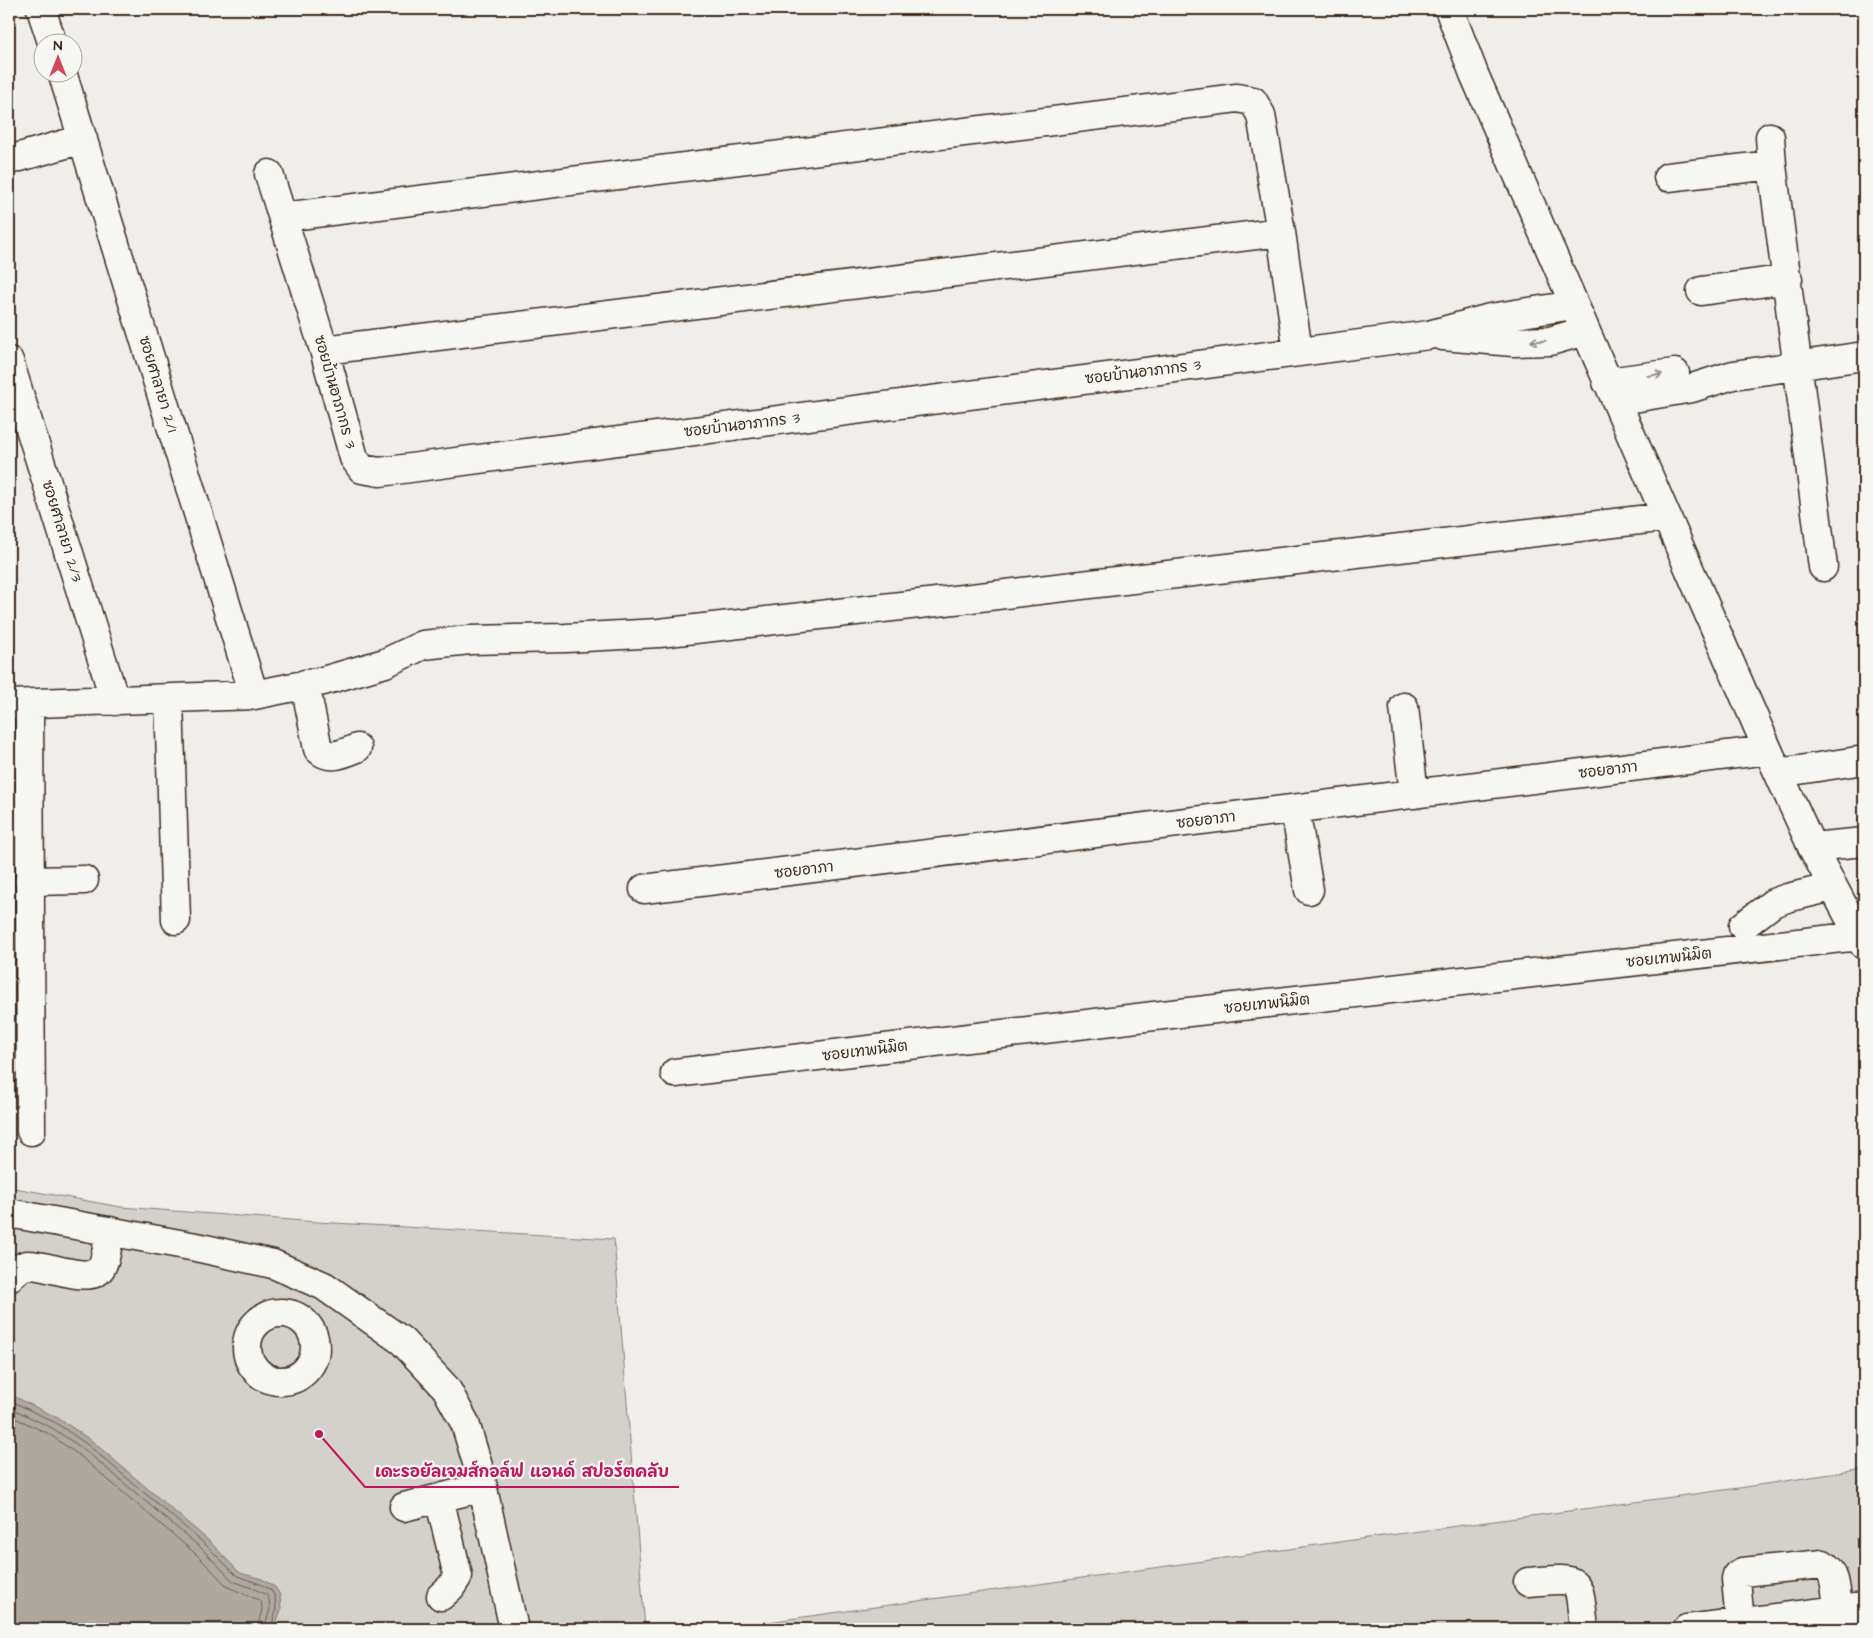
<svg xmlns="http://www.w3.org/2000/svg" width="1873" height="1638" viewBox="0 0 1873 1638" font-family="'Architects Daughter','Playpen Sans Thai',sans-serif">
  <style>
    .green { fill: #d4d1cc; stroke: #887e75 }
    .water { fill: #afa8a1; stroke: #81766d }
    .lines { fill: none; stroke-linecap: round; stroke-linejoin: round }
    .shore { stroke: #695c52; stroke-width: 1 }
    .minor-casing { stroke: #3b2a1e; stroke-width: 31 }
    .minor { stroke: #f6f6f2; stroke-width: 28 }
    .oneway { stroke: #989088 }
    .labels { text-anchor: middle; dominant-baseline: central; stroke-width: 4.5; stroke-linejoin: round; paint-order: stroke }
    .street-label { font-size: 15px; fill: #3b2a1e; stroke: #f6f6f2 }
    .leader { fill: none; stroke: #c2185b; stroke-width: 2 }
    .callout-dot { fill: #c2185b; stroke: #f6f6f2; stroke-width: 2 }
    .callout-label { font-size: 16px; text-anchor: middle; font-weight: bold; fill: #c2185b; stroke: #f6f6f2; stroke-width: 4.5; stroke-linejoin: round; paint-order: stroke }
  </style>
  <rect width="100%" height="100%" fill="#efeeea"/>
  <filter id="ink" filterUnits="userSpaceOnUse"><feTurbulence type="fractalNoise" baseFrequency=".02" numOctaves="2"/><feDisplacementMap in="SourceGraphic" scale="10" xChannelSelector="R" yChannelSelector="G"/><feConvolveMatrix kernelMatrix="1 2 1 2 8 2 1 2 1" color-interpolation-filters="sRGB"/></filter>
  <g filter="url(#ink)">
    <path class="green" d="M 9,1187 L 121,1207 L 317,1222 L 614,1239 L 645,1629 L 9,1629 Z
      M 1864,1469 L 1864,1629 L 706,1629 L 768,1622 L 1353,1540 L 1739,1488 Z"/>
    <path class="water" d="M 9,1394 L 58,1418 L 92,1441 L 209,1541 L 240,1573 L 262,1579 L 275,1587 L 280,1595 L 281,1610 L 274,1629 L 14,1629 L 9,1627 Z"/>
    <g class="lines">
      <path class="shore" d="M 9,1400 L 56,1423 L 88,1445 L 206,1545 L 237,1576 L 260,1584 L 271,1590 L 275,1597 L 276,1610 L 271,1629
        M 9,1407 L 52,1428 L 85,1450 L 202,1549 L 233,1581 L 257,1590 L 267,1595 L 269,1599 L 270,1609 L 264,1629
        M 9,1415 L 49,1434 L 80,1456 L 197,1555 L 228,1587 L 261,1601 L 262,1609 L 257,1629"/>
      <g class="minor-casing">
        <path id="minor" d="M 41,9 L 52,42
          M 1449,9 L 1474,74 L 1768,750 L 1812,847 L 1864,945
          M 62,72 L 254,695
          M 1770,137 L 1772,165
          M 9,160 L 83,139
          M 269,174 L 324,350 L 354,458 L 362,469 L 380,472 L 1429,335 L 1490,318 L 1574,305
          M 1668,177 L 1772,165 L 1823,567
          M 283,217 L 1237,98 L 1253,101 L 1261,115 L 1281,232 L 1298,352
          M 1701,291 L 1788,279
          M 1443,336 L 1513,342 L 1550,341 L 1585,331
          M 324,350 L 1281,232
          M 9,361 L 115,701
          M 1607,382 L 1675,373
          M 1616,401 L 1692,388 L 1733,375 L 1864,356
          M 305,684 L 318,749 C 330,761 344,753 357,748
          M 169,699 L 176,920
          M 9,704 L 254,695 L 323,681 L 385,663 L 423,645 L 470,640 L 566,638 L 659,633 L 928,603 L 1666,517
          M 29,704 L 31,1131
          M 1404,707 L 1414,794
          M 1779,773 L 1864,760
          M 1295,809 L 1309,890
          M 1812,847 L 1864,842
          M 29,881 L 84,880
          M 644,889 L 1768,750
          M 1743,926 L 1773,903 L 1787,898 L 1833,887
          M 675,1073 L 1154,1016 L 1859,936
          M 9,1213 L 196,1247 L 273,1264 L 324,1286 L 402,1341 L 446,1388 L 465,1423 L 478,1466 L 514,1629
          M 9,1278 C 14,1273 20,1266 28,1265 C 46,1264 89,1284 100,1269 C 106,1262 108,1241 110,1231
          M247 1347a34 34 0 1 1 68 0a34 34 0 1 1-68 0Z
          M 439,1498 L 458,1576 L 451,1587 L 441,1596
          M 404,1507 L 483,1487
          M 1528,1582 C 1583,1578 1578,1575 1584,1629
          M 1740,1623 L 1736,1579 L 1737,1575 L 1742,1572 L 1823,1564 C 1837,1571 1836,1596 1838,1610
          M 1687,1629 L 1864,1607"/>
      </g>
      <use href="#minor" class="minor"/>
    </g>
    <defs><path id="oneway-shaft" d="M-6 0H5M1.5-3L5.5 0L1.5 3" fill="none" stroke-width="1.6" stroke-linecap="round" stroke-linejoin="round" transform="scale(1.25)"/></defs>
    <g class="oneway">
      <use href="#oneway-shaft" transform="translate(1538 341) rotate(178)"/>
      <use href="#oneway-shaft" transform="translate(1655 375) rotate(-7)"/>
    </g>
  </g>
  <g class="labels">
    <g class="street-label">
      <text transform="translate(1143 372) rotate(-7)">ซอยบ้านอาภากร 3</text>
      <text transform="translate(158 384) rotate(73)">ซอยศาลายา 2/1</text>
      <text transform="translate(335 392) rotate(74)">ซอยบ้านอาภากร 3</text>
      <text transform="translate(742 425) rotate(-7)">ซอยบ้านอาภากร 3</text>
      <text transform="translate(62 531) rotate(73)">ซอยศาลายา 2/3</text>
      <text transform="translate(1608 770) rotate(-7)">ซอยอาภา</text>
      <text transform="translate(1206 820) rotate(-7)">ซอยอาภา</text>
      <text transform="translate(804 870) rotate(-7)">ซอยอาภา</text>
      <text transform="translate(1669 958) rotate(-6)">ซอยเทพนิมิต</text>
      <text transform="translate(1267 1004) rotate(-6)">ซอยเทพนิมิต</text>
      <text transform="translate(865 1051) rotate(-7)">ซอยเทพนิมิต</text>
    </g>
  </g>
  <path class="leader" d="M319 1434L365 1487H679"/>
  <circle class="callout-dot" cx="319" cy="1434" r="5"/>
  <g class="callout-label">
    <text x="522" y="1477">เดะรอยัลเจมส์กอล์ฟ แอนด์ สปอร์ตคลับ</text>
  </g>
  <rect width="1873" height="1638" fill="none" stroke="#f6f6f2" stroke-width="30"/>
  <rect x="15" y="15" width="1843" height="1608" fill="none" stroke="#3b2a1e" stroke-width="2" filter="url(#ink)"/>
  <g transform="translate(58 58)"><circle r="24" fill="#f6f6f2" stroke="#aba49d"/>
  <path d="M0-4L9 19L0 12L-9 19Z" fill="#d1495b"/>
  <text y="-8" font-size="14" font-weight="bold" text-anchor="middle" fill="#3b2a1e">N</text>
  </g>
</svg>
